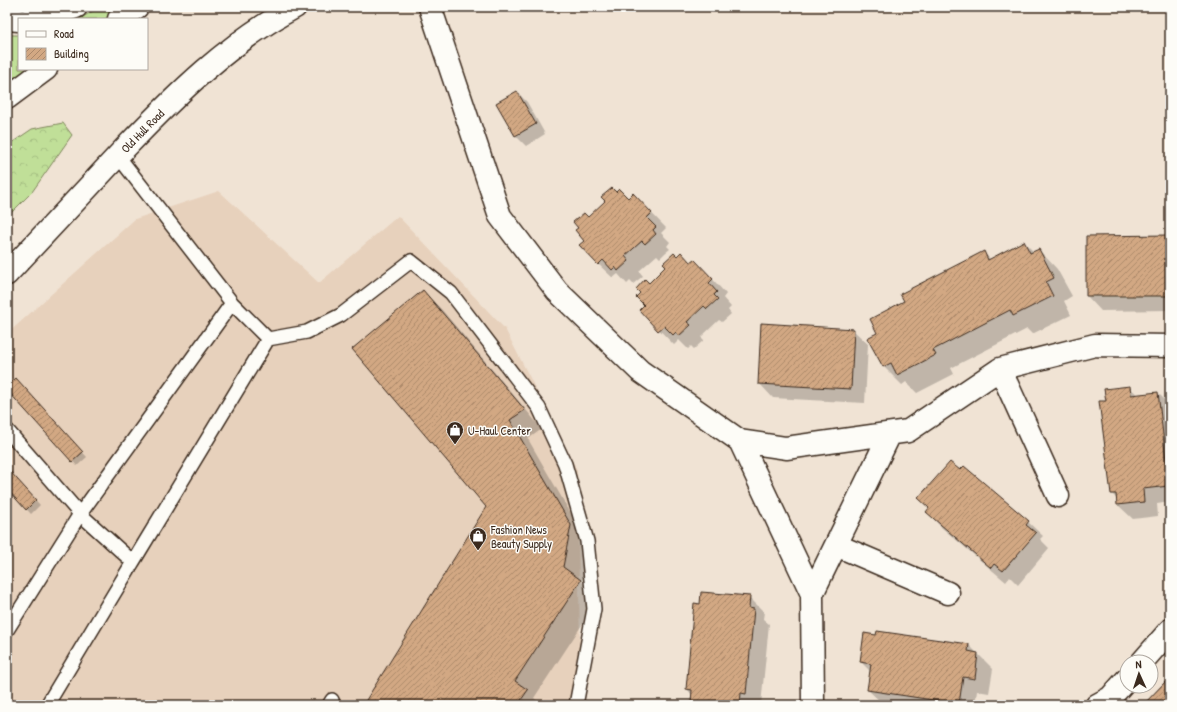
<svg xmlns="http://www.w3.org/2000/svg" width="1177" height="712" viewBox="0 0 1177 712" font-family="'Patrick Hand',sans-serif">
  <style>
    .built { fill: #e7d1bc }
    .grass { fill: #c0df98; stroke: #7e845b }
    .forest { fill: url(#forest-crowns); stroke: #7e845b }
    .shadow { fill: #0003 }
    .building { fill: url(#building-hatch); stroke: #3b2a1e }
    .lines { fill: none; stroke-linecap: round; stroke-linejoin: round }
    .lane-casing { stroke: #3b2a1e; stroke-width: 16 }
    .street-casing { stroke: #3b2a1e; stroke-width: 25 }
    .secondary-casing { stroke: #3b2a1e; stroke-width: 25 }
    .highway-casing { stroke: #3b2a1e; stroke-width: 25 }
    .lane { stroke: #fdfcf7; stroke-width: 13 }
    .street { stroke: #fdfcf7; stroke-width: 22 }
    .secondary { stroke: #fdfcf7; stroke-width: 22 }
    .highway { stroke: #fdfcf7; stroke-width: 22 }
    .labels { text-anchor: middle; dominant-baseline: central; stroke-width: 3; stroke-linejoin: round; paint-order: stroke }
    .street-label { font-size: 12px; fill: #3b2a1e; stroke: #fdfcf7 }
    .poi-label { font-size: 12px; fill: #3b2a1e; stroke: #fdfcf7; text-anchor: start }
  </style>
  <defs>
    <pattern id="forest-crowns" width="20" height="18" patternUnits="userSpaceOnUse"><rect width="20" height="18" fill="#c0df98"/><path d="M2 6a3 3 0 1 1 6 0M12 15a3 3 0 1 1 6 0" fill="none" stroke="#a6c083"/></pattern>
    <pattern id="building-hatch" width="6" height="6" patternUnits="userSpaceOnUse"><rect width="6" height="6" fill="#d2a883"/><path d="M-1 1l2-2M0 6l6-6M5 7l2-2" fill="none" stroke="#ac896b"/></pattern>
  </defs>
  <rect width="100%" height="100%" fill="#f0e3d4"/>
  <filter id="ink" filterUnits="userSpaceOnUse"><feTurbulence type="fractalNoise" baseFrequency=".025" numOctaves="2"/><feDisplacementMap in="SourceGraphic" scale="8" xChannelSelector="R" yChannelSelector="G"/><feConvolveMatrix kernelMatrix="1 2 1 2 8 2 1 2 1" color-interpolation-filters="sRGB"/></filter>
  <g filter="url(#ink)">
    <path class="built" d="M 219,191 L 319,283 L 398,216 L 505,329 L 577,470 L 581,705 L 7,705 L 7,334 L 135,219 Z"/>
    <path class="grass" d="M 100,7 L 122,7 L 105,19 L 79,19 Z
      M 7,35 L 19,35 L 19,69 L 31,69 L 7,85 Z"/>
    <path class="forest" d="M 63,123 L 72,135 L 32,192 L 7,217 L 7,146 L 32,129 Z"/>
    <path class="shadow" d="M 517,92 L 527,102 L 545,134 L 526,146 L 516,136 L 497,104 Z
      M 616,193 L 628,199 L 633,194 L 666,228 L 661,233 L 670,242 L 667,246 L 670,249 L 665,253 L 660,258 L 657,255 L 639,271 L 643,276 L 633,284 L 630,281 L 627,284 L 618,274 L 613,278 L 598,264 L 585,241 L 588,218 Z
      M 1170,236 L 1170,310 L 1101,311 L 1087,296 L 1087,237 Z
      M 1024,242 L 1034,252 L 1039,250 L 1057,269 L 1072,296 L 1064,301 L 1071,315 L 1032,334 L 1027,329 L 951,368 L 954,374 L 917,393 L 906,382 L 902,385 L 883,366 L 878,334 L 906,302 L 983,252 L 991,260 Z
      M 690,263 L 708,274 L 726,294 L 723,298 L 731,307 L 728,310 L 731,314 L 722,322 L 719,320 L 701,337 L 704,340 L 694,349 L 691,346 L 688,349 L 679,340 L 674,345 L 640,310 L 645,305 L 649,284 Z
      M 423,291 L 442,310 L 542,429 L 528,439 L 589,545 L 582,582 L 599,599 L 534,698 L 542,705 L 365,705 L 487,507 Z
      M 853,330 L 868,344 L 865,403 L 773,398 L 759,383 Z
      M 20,384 L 87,457 L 77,466 L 7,388 L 7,387 Z
      M 1129,387 L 1138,395 L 1158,393 L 1170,405 L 1170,502 L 1157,504 L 1158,516 L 1133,519 L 1118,505 L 1118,500 L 1112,494 L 1107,401 Z
      M 7,469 L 40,505 L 31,514 L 7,488 Z
      M 960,472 L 1028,522 L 1043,536 L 1040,539 L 1049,548 L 1018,585 L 1010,577 L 1006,582 L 941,527 L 927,512 Z
      M 749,597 L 764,612 L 763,619 L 769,624 L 761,705 L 695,705 L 692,701 L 692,695 L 687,689 L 701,605 Z
      M 969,645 L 993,669 L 989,693 L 977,691 L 975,705 L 889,705 L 883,704 L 868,690 L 871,672 L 861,662 Z"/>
    <path class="building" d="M 517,91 L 536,124 L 515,136 L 496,103 Z
      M 612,188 L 616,192 L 619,189 L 628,198 L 633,193 L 652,213 L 647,218 L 656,227 L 653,230 L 656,234 L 645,244 L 642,241 L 625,256 L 629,261 L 618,271 L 615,267 L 612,270 L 603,260 L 598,265 L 579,245 L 584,241 L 575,230 L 578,228 L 573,222 L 584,213 L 588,217 L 605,201 L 601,197 Z
      M 1170,235 L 1170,296 L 1086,296 L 1086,236 Z
      M 1024,241 L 1030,253 L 1039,249 L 1054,278 L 1046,282 L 1053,296 L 1013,316 L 1010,310 L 933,350 L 936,355 L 897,375 L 891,363 L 883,367 L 867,338 L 877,333 L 870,319 L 904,301 L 900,294 L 984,251 L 988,260 Z
      M 681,252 L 690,262 L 694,259 L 713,279 L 709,283 L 717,292 L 714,295 L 718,299 L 707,309 L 704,306 L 687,322 L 691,325 L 679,336 L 676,332 L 673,335 L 664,326 L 658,331 L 639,310 L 644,305 L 636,297 L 640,293 L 636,289 L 645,279 L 649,283 L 666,266 L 663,263 L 674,253 L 677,256 Z
      M 423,290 L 525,410 L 510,420 L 571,525 L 563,567 L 581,580 L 515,681 L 528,690 L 521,700 L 531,705 L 363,705 L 486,507 L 352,349 Z
      M 761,323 L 854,329 L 851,389 L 758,384 Z
      M 16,378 L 83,452 L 72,462 L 7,390 L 7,386 Z
      M 1130,386 L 1131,395 L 1158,392 L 1169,486 L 1143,489 L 1144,502 L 1117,505 L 1116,494 L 1111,494 L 1099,401 L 1106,401 L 1104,389 Z
      M 950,462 L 960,470 L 964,466 L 1029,521 L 1026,525 L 1036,533 L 1003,571 L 994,564 L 991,568 L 926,512 L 929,508 L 918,498 Z
      M 7,468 L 36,500 L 26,510 L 7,489 Z
      M 701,592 L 750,596 L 749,608 L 754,609 L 746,694 L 741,693 L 740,705 L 724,705 L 691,702 L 692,690 L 686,689 L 694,603 L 700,604 Z
      M 877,631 L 969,644 L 968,651 L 978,653 L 975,679 L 963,677 L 959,704 L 867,690 L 871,664 L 860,662 L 864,633 L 876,635 Z
      M 1166,681 L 1170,685 L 1170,705 L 1143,705 Z"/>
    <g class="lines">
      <g class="lane-casing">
        <path id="lane" d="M 118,156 L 232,303 L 268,339
          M 7,430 L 80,514 L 7,630
          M 133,562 L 268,339 L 307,332 L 341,315 L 411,261 L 451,293 L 539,408 L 565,464 L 587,541 L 594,609 L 576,705
          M 47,705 L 133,562 L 80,514 L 232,303
          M 329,705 L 332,700"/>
      </g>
      <g class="street-casing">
        <path id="street" d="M 430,7 L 500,216 L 557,291 L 640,371 L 740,441 L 786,448 L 908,431 L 1000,369 L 1095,345 L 1170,346
          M 1000,369 L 1058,496
          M 740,441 L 812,594 L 813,705
          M 836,545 L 948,593
          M 812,594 L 890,434
          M 1142,662 L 1170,630
          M 1097,705 L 1110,698 L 1127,679"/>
      </g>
      <g class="secondary-casing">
        <g id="secondary">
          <path id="s1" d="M 7,274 C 46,232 86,190 125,148 C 176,95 229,42 295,7"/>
        </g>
      </g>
      <g class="highway-casing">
        <path id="highway" d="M 7,19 L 19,20
          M 30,19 L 54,15 L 76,7
          M 119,19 L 137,7
          M 7,98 L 46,69"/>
      </g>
      <use href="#lane" class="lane"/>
      <use href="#street" class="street"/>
      <use href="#secondary" class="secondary"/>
      <use href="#highway" class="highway"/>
    </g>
  </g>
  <defs>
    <g id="shop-pin" transform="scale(0.9)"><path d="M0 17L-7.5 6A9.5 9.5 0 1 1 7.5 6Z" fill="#3b2a1e" stroke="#fdfcf7"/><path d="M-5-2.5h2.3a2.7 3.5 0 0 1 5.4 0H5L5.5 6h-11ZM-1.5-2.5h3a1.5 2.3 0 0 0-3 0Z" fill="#fff"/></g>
  </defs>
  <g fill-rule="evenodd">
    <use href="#shop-pin" x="455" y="430"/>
    <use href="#shop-pin" x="478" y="536"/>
  </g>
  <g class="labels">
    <g class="street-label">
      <text stroke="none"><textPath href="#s1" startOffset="197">Old Hull Road</textPath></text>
    </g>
    <g class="poi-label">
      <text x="468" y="430">U-Haul Center</text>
      <text x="491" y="529">Fashion News<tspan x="491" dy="14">Beauty Supply</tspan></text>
    </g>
  </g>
  <rect width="1177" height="712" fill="none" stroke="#fdfcf7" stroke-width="24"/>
  <rect x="12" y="12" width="1153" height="688" fill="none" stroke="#3b2a1e" stroke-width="1.5" filter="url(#ink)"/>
  <rect x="18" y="18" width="130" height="52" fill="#fdfcf7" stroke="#afa8a0"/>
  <rect x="26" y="31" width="20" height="6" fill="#fdfcf7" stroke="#afa8a0"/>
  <text x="54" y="38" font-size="12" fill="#3b2a1e">Road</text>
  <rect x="26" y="48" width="20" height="12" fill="url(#building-hatch)" stroke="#afa8a0"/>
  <text x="54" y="58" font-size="12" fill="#3b2a1e">Building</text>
  <g transform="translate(1139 674) rotate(357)"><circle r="19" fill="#fdfcf7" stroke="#afa8a0"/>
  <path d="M0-3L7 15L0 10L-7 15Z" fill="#3b2a1e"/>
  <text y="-6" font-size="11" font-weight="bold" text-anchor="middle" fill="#3b2a1e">N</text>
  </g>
</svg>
